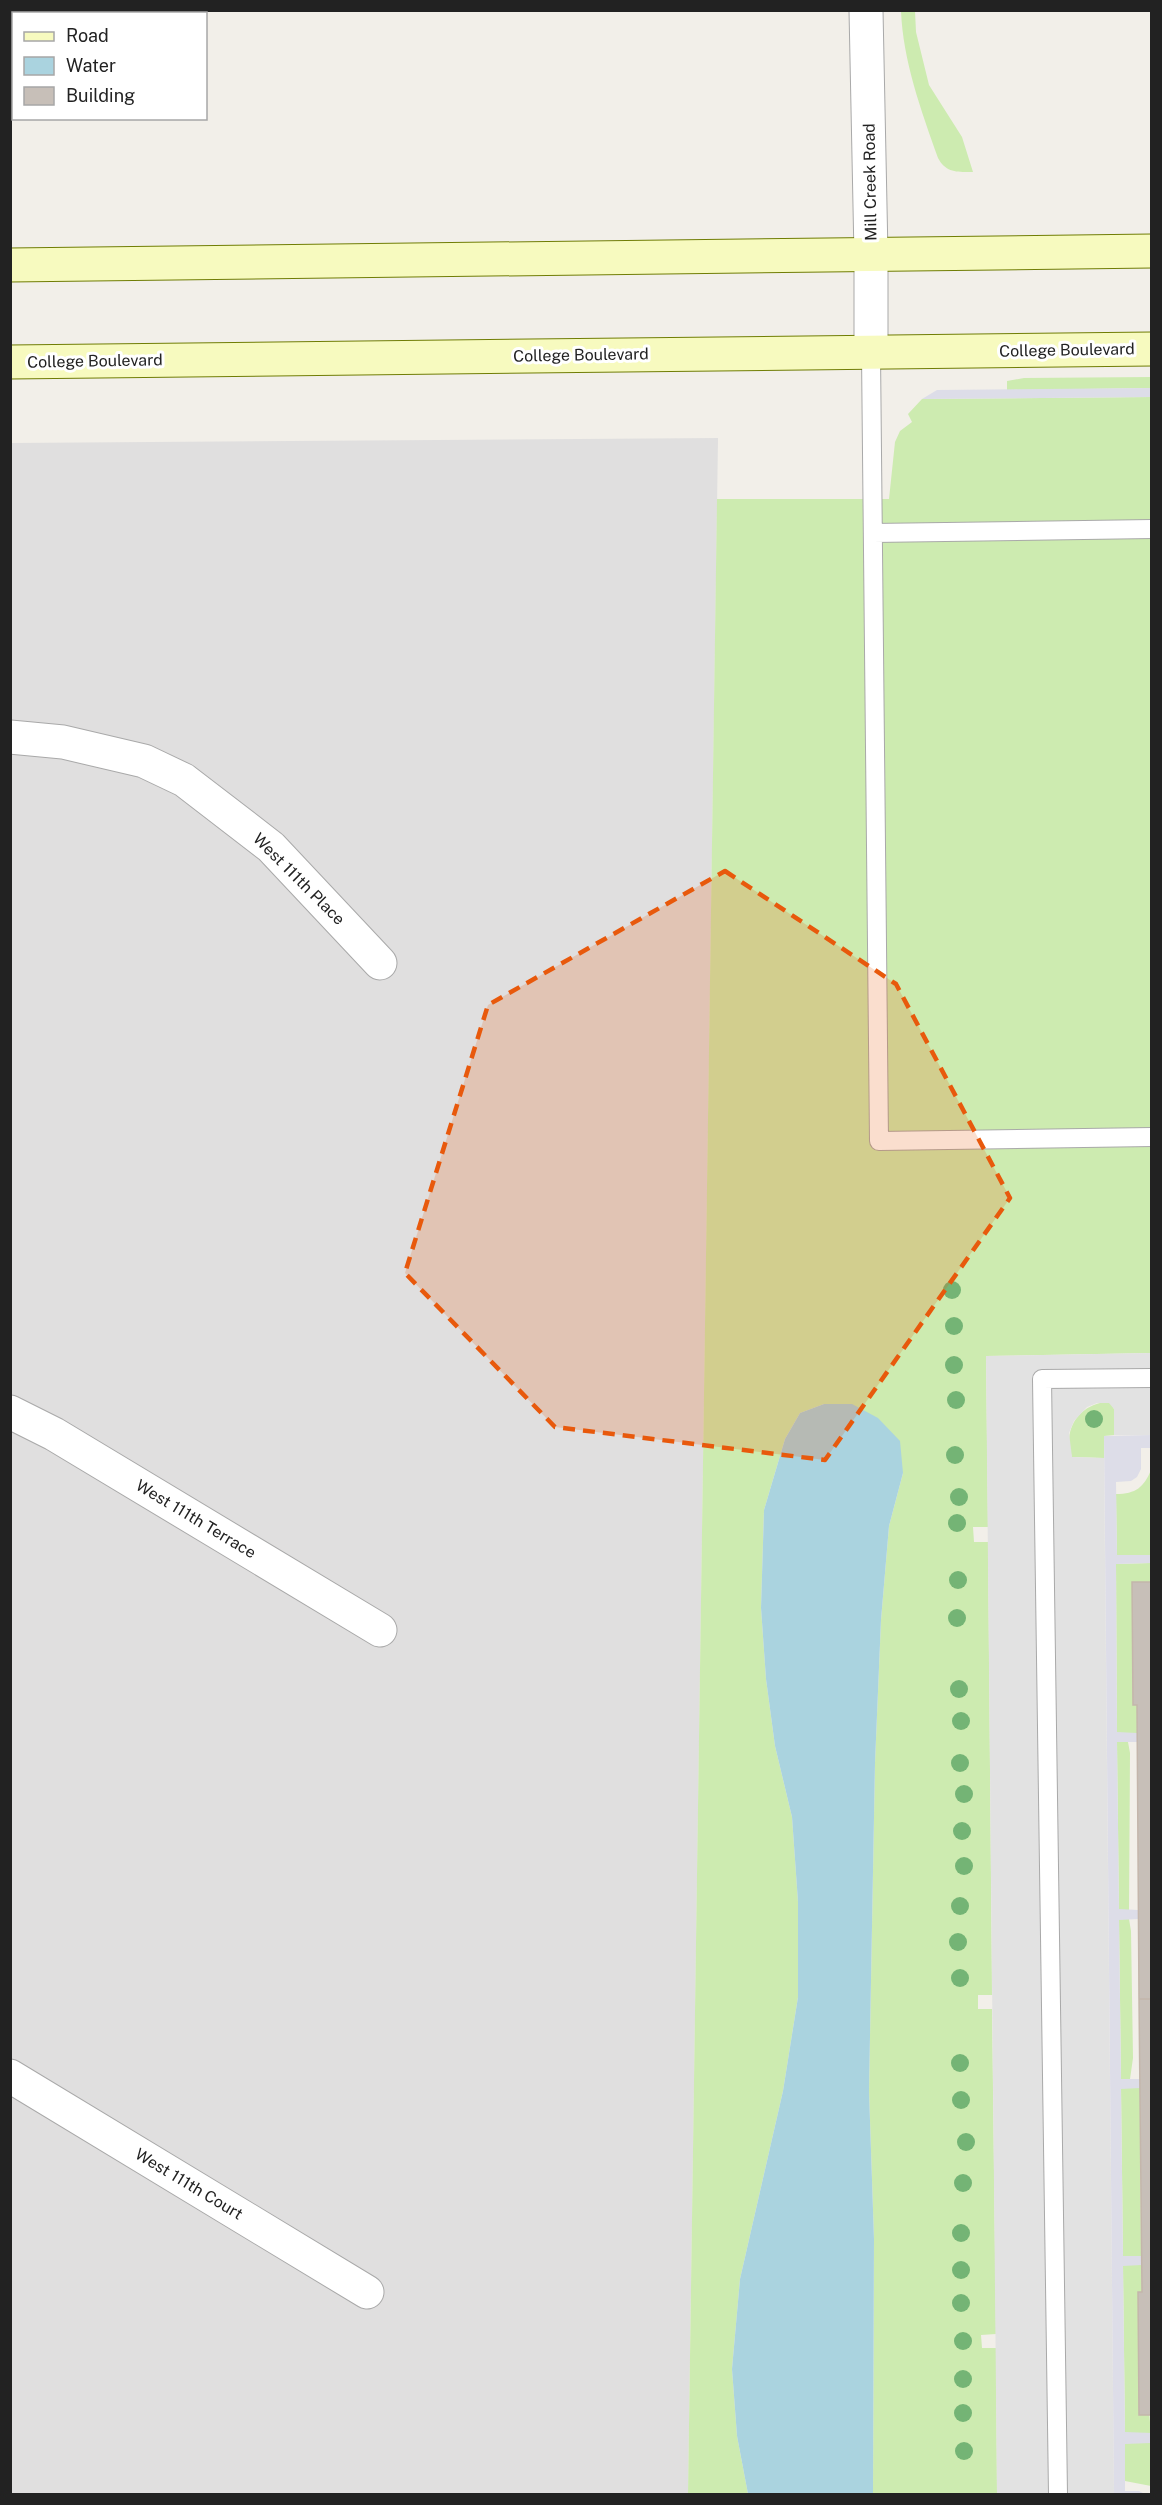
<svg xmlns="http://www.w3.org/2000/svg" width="1162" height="2505" viewBox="0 0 1162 2505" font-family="'Public Sans',sans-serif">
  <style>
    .residential { fill: #e0dfdf }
    .grass { fill: #cdebb0 }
    .parking { fill: #e2e2e2 }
    .plaza { fill: #dddde8 }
    .water { fill: #aad3df }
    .building { fill: #c7bfb8; stroke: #c4b6ab; stroke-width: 1.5 }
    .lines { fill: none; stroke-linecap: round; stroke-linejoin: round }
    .service-casing { stroke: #a9a9a9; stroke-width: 20 }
    .minor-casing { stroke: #a9a9a9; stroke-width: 35 }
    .secondary-casing { stroke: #707d05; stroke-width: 35 }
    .service { stroke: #fff; stroke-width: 18 }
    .minor { stroke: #fff; stroke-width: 33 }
    .secondary { stroke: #f7fabf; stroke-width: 33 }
    .tree { fill: #74b475 }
    .marked { fill: #e8590c; fill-opacity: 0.2; stroke: #e8590c; stroke-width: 4.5; stroke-dasharray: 12 8; stroke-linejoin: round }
    .labels { text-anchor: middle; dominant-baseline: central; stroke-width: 6; stroke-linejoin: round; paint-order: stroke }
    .street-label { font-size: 16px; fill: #222; stroke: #fff }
  </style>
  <rect width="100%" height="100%" fill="#f2efe9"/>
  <path class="residential" d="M 718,438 L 688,2494 L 11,2494 L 10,443 Z"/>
  <path class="grass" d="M 901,11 L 915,11 L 916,32 L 929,85 L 962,137 L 973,172 C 957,172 946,173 938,158 C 921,110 903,61 901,11 Z
    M 1151,377 L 1151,388 L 1007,390 L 1007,381 L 1024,378 Z
    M 1151,397 L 1151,1353 L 986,1356 L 988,1527 L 973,1527 L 974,1542 L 988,1542 L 992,1995 L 978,1995 L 978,2009 L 992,2009 L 996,2334 L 981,2335 L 982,2348 L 996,2348 L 997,2494 L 873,2494 L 874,2239 L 869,2091 L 875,1763 L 881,1620 L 889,1526 L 903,1473 L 824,1404 L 800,1413 L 785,1439 L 764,1510 L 761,1608 L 766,1679 L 775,1746 L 792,1817 L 798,1902 L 798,1997 L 783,2091 L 740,2279 L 732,2369 L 737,2436 L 748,2494 L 688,2494 L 717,499 L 889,499 L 895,442 L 900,431 L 912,422 L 908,414 L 922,399 Z
    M 1100,1403 L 1111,1403 L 1114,1409 L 1114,1435 L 1104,1436 L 1104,1458 L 1072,1457 C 1063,1432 1076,1409 1100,1403 Z
    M 1151,1470 L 1151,1555 L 1117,1555 L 1116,1494 C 1136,1494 1144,1487 1151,1470 Z
    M 1151,1563 L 1151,1582 L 1132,1583 L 1133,1705 L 1137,1705 L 1137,1733 L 1117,1733 L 1116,1564 Z
    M 1117,1742 L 1128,1742 L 1130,1753 L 1129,1910 L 1119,1910 Z
    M 1119,1919 L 1129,1919 L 1131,1931 L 1133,2058 L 1130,2079 L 1121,2079 Z
    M 1121,2088 L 1140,2088 L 1141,2256 L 1123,2256 Z
    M 1123,2265 L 1141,2265 L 1142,2292 L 1138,2292 L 1151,2433 L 1125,2433 Z
    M 1125,2443 L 1151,2443 L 1151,2486 L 1125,2481 Z"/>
  <path class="parking" d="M 1151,1353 L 1151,1435 L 1114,1435 L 1114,1409 L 1109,1403 L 1097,1403 L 1087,1407 L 1074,1421 L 1069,1433 L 1072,1457 L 1104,1458 L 1114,2494 L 997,2494 L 986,1356 Z"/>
  <path class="plaza" d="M 1151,388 L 1151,397 L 922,399 L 937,390 Z
    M 1152,1435 L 1151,1448 L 1141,1448 L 1141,1469 L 1137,1477 L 1131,1481 L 1116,1482 L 1117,1555 L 1151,1555 L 1151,1563 L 1116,1564 L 1117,1732 L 1137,1733 L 1137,1742 L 1117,1742 L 1119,1909 L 1138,1910 L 1139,1919 L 1119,1920 L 1121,2079 L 1140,2079 L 1140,2088 L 1121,2089 L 1123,2256 L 1141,2256 L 1141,2265 L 1123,2266 L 1125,2432 L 1152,2433 L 1151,2443 L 1125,2444 L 1125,2491 L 1139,2491 L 1145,2494 L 1114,2494 L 1104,1436 Z"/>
  <path class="water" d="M 824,1404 L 852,1404 L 878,1418 L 900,1441 L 903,1473 L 889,1526 L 881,1620 L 875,1763 L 869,2091 L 874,2239 L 873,2494 L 748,2494 L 737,2436 L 732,2369 L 740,2279 L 783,2091 L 798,1997 L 798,1902 L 792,1817 L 775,1746 L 766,1679 L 761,1608 L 764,1510 L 785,1439 L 800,1413 Z"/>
  <path class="building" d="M 1132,1582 L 1152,1582 L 1152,1999 L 1139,1999 L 1137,1705 L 1133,1705 Z
    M 1139,1999 L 1152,1999 L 1152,2415 L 1139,2415 L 1138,2292 L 1142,2292 Z"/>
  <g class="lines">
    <g class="service-casing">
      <path id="service" d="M 871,354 L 879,1141 L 1152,1137
        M 873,533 L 1152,529
        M 1058,2494 L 1042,1379 L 1152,1378"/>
    </g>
    <g class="minor-casing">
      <path id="minor" d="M 866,10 L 871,255 L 871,354
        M 10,737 L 63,742 L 144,761 L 184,780 L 271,847 L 380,963
        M 10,1412 L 54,1434 L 380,1630
        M 10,2076 L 367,2292"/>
    </g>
    <g class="secondary-casing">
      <path id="secondary" d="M 10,265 L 1152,251
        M 10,362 L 1152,349"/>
    </g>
    <use href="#service" class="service"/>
    <use href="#minor" class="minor"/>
    <use href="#secondary" class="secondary"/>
  </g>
  <g class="tree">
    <circle cx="952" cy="1290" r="9"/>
    <circle cx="954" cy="1326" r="9"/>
    <circle cx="954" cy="1365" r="9"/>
    <circle cx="956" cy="1400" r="9"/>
    <circle cx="1094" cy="1419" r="9"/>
    <circle cx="955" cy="1455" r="9"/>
    <circle cx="959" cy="1497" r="9"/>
    <circle cx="957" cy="1523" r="9"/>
    <circle cx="958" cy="1580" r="9"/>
    <circle cx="957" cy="1618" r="9"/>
    <circle cx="959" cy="1689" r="9"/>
    <circle cx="961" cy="1721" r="9"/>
    <circle cx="960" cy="1763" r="9"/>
    <circle cx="964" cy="1794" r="9"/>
    <circle cx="962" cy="1831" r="9"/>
    <circle cx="964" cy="1866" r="9"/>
    <circle cx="960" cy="1906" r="9"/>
    <circle cx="958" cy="1942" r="9"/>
    <circle cx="960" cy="1978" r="9"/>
    <circle cx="960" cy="2063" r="9"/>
    <circle cx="961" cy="2100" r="9"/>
    <circle cx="966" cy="2142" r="9"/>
    <circle cx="963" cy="2183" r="9"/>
    <circle cx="961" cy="2233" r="9"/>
    <circle cx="961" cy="2270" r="9"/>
    <circle cx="961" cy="2303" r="9"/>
    <circle cx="963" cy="2341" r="9"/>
    <circle cx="963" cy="2379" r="9"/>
    <circle cx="963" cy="2413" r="9"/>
    <circle cx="964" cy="2451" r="9"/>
  </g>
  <path class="marked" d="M 725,871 L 896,984 L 1010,1198 L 825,1460 L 555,1427 L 405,1273 L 488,1005 Z"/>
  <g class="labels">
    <g class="street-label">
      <text transform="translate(870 182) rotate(-91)">Mill Creek Road</text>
      <text transform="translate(1067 350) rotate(-1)">College Boulevard</text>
      <text transform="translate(581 355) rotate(-1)">College Boulevard</text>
      <text transform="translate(95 361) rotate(-1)">College Boulevard</text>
      <text transform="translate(299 879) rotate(45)">West 111th Place</text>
      <text transform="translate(196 1519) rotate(31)">West 111th Terrace</text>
      <text transform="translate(189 2184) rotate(31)">West 111th Court</text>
    </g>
  </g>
  <rect width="1162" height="2505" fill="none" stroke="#222222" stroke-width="24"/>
  <rect x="12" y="12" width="195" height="108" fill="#ffffff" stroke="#a7a7a7" stroke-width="1.5"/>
  <rect x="24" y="32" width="30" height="9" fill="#f7fabf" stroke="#a7a7a7" stroke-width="1.5"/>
  <text x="66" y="42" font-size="18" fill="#222222">Road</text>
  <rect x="24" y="57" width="30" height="18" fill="#aad3df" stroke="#a7a7a7" stroke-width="1.5"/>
  <text x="66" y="72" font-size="18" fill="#222222">Water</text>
  <rect x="24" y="87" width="30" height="18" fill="#c7bfb8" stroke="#a7a7a7" stroke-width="1.5"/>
  <text x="66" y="102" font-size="18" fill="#222222">Building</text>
</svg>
